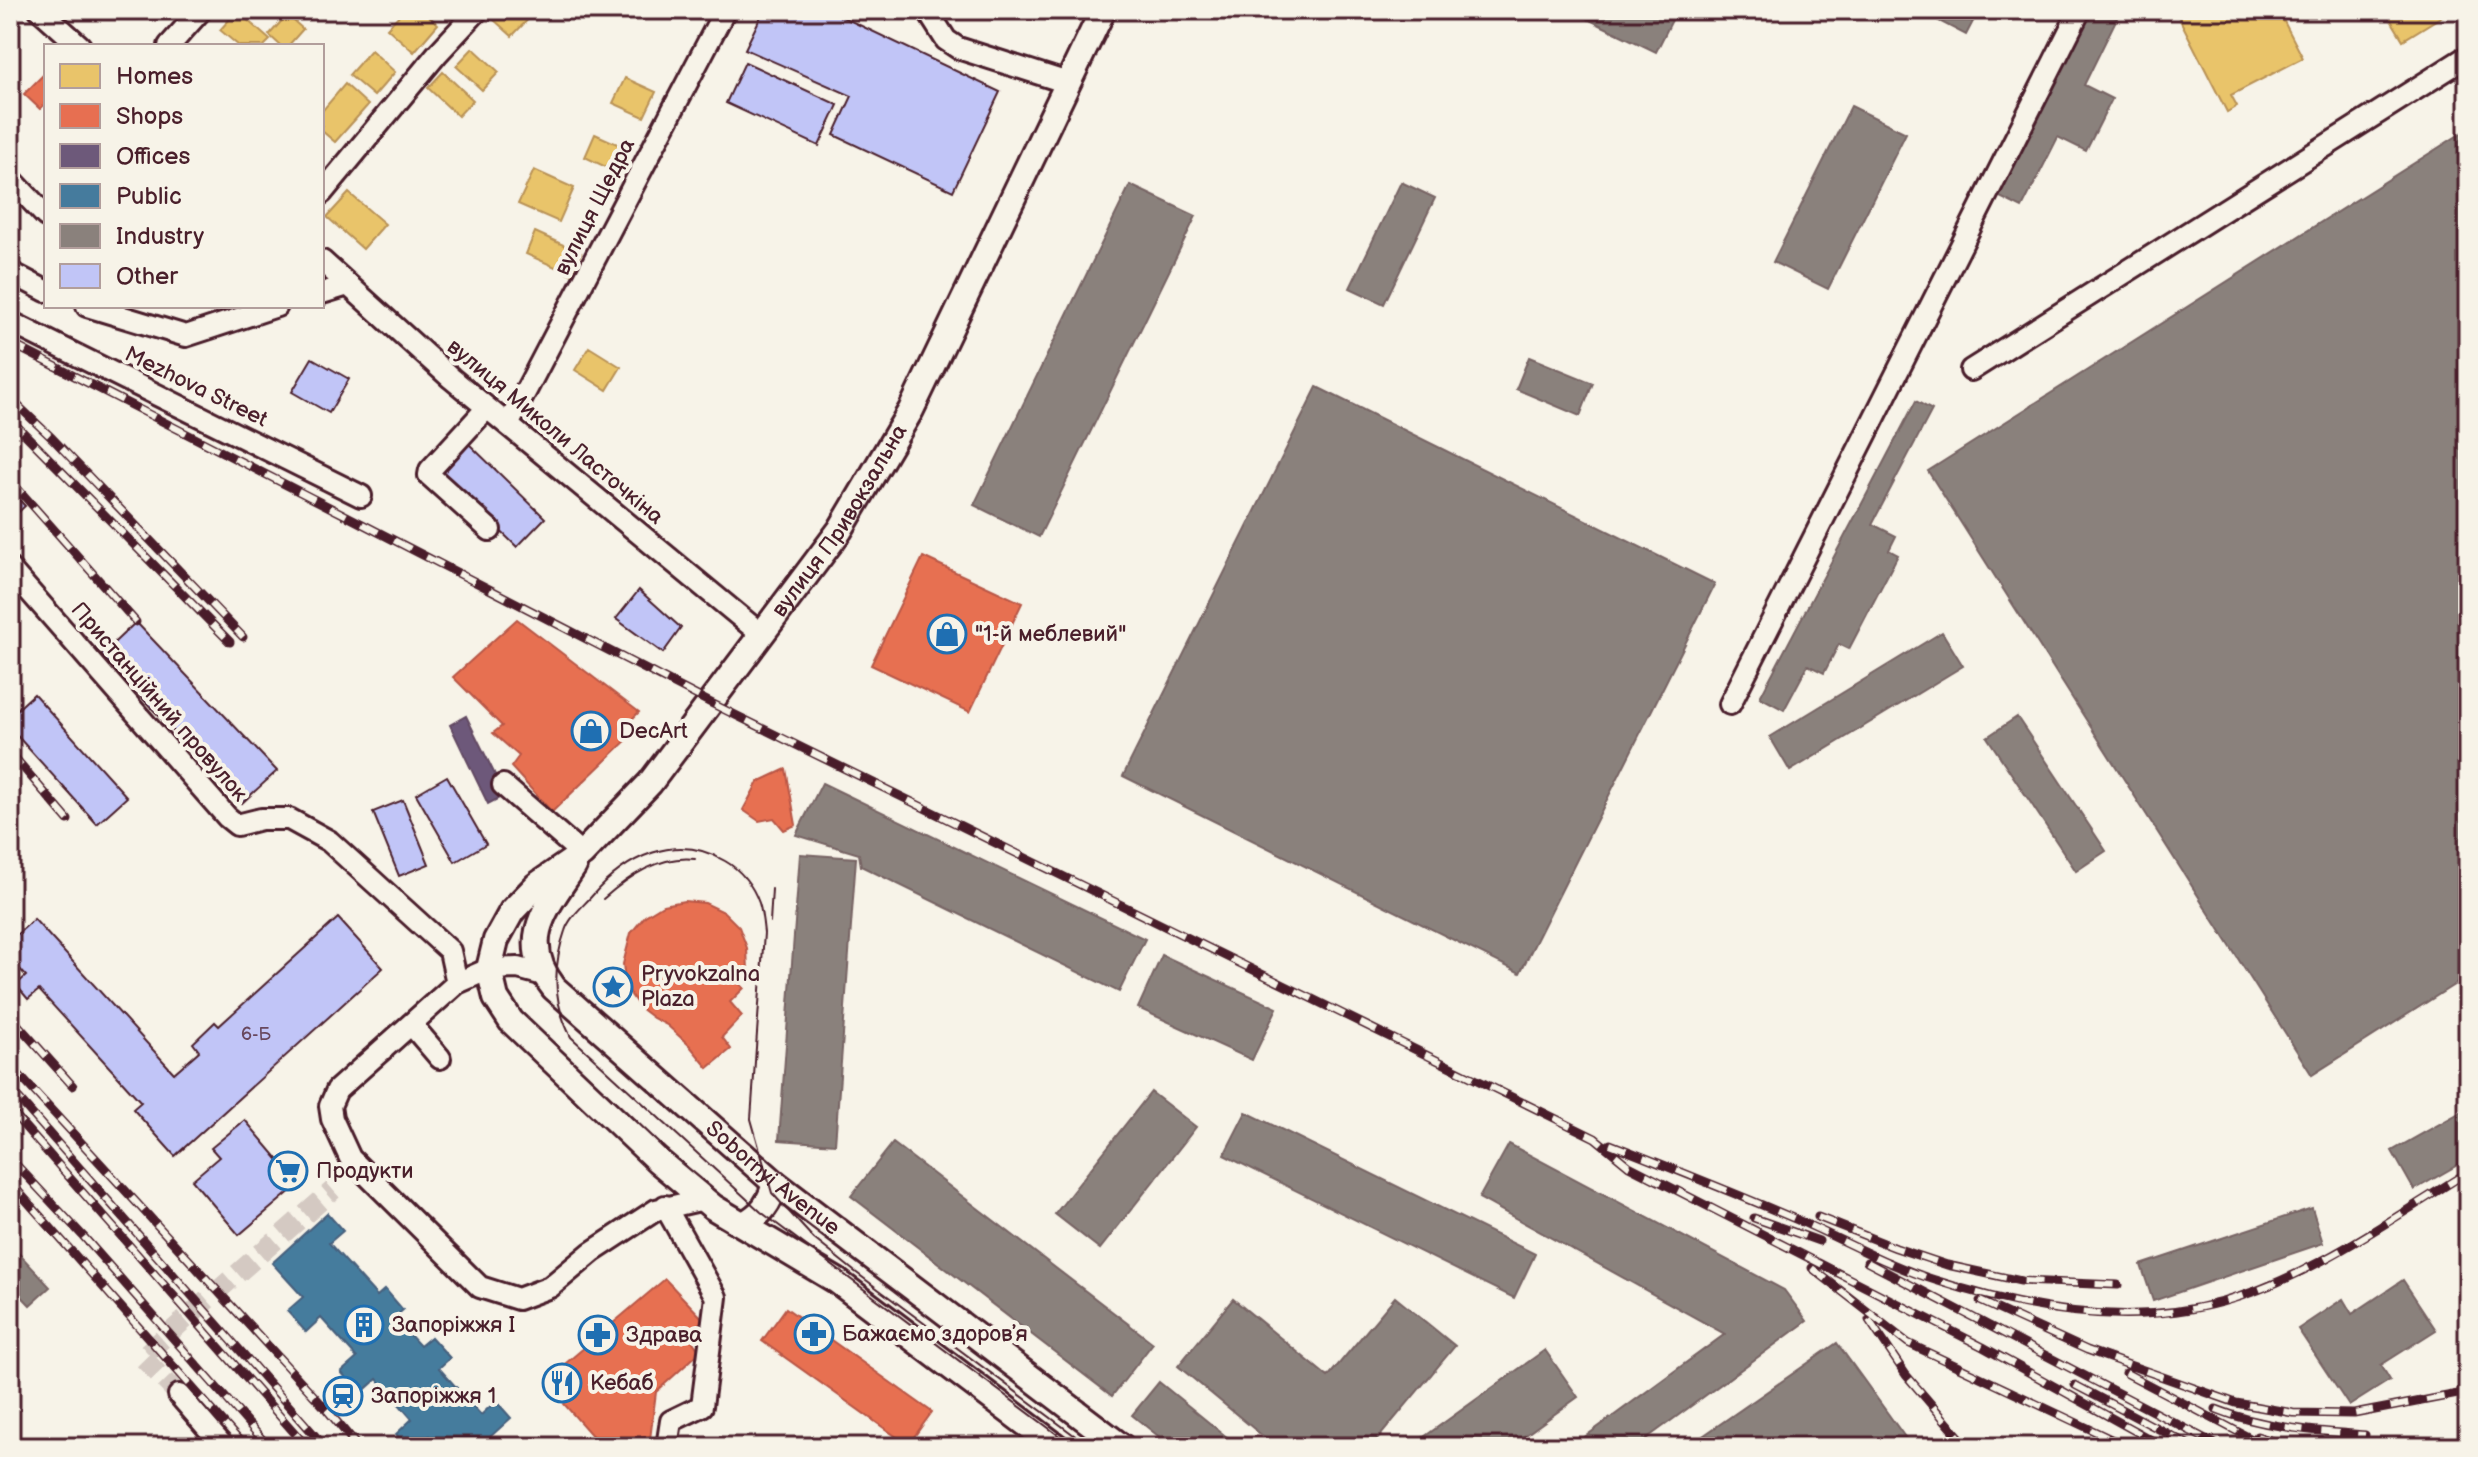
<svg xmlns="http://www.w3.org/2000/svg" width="2478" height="1457" viewBox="0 0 2478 1457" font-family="'Balsamiq Sans',sans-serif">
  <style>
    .homes { fill: #e9c46a; stroke: #b99257; stroke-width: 2 }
    .shops { fill: #e76f51; stroke: #b85746; stroke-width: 2 }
    .offices { fill: #6d597a; stroke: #624862; stroke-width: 2 }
    .public { fill: #457b9d; stroke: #465f7b; stroke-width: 2 }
    .industry { fill: #8a817c; stroke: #776464; stroke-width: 2 }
    .building { fill: #c1c5f7; stroke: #4a1f2b; stroke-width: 2 }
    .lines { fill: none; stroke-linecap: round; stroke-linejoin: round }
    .minor-tunnel { stroke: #d4c9c2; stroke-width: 20; stroke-dasharray: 20 10; stroke-linecap: butt }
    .minor-casing { stroke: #4a1f2b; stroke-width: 26 }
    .major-casing { stroke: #4a1f2b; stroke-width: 30 }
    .minor { stroke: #f7f3e8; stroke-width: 20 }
    .major { stroke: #f7f3e8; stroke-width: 24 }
    .tram { stroke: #4a1f2b; stroke-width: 2 }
    .rail-casing { stroke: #4a1f2b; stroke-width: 9 }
    .rail { stroke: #f7f3e8; stroke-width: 6; stroke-dasharray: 18; stroke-linecap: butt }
    .labels { text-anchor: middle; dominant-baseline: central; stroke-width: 8; stroke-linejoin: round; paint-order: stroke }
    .number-label { font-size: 18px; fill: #68485e }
    .street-label { font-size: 22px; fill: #4a1f2b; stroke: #f7f3e8 }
    .poi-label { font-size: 22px; fill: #4a1f2b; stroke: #f7f3e8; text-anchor: start }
  </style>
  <rect width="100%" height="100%" fill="#f7f3e8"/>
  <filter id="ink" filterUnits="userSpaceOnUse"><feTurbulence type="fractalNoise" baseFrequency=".0125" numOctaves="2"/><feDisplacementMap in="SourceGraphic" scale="16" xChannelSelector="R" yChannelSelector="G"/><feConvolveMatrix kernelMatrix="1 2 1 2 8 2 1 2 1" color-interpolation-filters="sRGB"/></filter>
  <g filter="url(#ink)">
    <path class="homes" d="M 404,10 L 422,10 L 438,24 L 414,52 L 387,28 Z
      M 502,10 L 537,10 L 512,36 L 493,19 Z
      M 2175,10 L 2278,10 L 2303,58 L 2231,95 L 2237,106 L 2227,112 Z
      M 2385,10 L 2452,10 L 2403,40 Z
      M 237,11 L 270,40 L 264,46 L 239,46 L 220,30 Z
      M 287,15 L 303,29 L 288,46 L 281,46 L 269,35 Z
      M 473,48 L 499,72 L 482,90 L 456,66 Z
      M 371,50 L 395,72 L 374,96 L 349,75 Z
      M 443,72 L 473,100 L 458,116 L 428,88 Z
      M 625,78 L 656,92 L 644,117 L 613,103 Z
      M 345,84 L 368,105 L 335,142 L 322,131 L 322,111 Z
      M 595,134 L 624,147 L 614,171 L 585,157 Z
      M 534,170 L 574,188 L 559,222 L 518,204 Z
      M 349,193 L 385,224 L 363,249 L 327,217 Z
      M 535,232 L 581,253 L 571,274 L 526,254 Z
      M 589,347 L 621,367 L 607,390 L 575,370 Z"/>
    <path class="shops" d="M 44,74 L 46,103 L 40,109 L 24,94 Z
      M 923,557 L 1022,603 L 970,712 L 871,665 Z
      M 517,619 L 639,712 L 624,727 L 631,736 L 552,812 L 511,767 L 519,756 L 493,733 L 502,726 L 453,677 Z
      M 786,769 L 796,825 L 784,830 L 774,818 L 759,821 L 743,810 L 758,782 Z
      M 684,901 L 705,903 L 724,912 L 739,927 L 747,948 L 748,970 L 740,984 L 744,988 L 730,1002 L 742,1016 L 722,1037 L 731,1049 L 708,1068 L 690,1046 L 667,1025 L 653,1018 L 640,1008 L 631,995 L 625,980 L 623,964 L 631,933 L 645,916 L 663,905 Z
      M 665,1279 L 704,1320 L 687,1333 L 700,1352 L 656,1392 L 649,1447 L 602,1447 L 564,1404 L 571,1394 L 553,1374 Z
      M 786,1308 L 932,1412 L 908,1445 L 762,1341 Z"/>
    <path class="offices" d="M 466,716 L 505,795 L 488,804 L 450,725 Z"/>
    <path class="public" d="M 327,1213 L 343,1231 L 329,1243 L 377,1296 L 385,1289 L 403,1310 L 394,1318 L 420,1346 L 431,1337 L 450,1358 L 439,1368 L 481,1415 L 496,1401 L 511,1418 L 479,1447 L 439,1447 L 429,1436 L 416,1447 L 407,1447 L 396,1434 L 412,1419 L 377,1379 L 360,1394 L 341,1372 L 357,1358 L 321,1318 L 306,1332 L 287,1311 L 303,1297 L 272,1263 Z"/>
    <path class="industry" d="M 1569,10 L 1651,10 L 1672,20 L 1656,52 Z
      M 1918,10 L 1979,10 L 1966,35 Z
      M 2086,10 L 2102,10 L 2117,18 L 2084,85 L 2112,99 L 2086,151 L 2058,137 L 2022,208 L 1994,194 Z
      M 1851,106 L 1906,133 L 1828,289 L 1773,262 Z
      M 2468,129 L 2468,976 L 2312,1075 L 1928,471 Z
      M 1401,182 L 1435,198 L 1384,304 L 1350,288 Z
      M 1130,185 L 1196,216 L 1039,537 L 974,505 Z
      M 1529,357 L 1593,383 L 1580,416 L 1516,389 Z
      M 1317,387 L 1715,584 L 1520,973 L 1123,776 Z
      M 1916,401 L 1932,410 L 1872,524 L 1896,536 L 1889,550 L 1898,555 L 1849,649 L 1839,644 L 1824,673 L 1808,665 L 1784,710 L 1760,697 Z
      M 1942,632 L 1963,666 L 1790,771 L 1770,737 Z
      M 2017,717 L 2106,851 L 2076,871 L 1987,737 Z
      M 822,783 L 1145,939 L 1119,992 L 861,866 L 859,854 L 796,835 Z
      M 800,854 L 856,858 L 835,1144 L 779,1140 Z
      M 1162,955 L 1277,1008 L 1252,1060 L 1138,1008 Z
      M 1151,1092 L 1196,1127 L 1100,1249 L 1055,1214 Z
      M 2468,1108 L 2468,1159 L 2414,1190 L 2392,1151 Z
      M 1246,1112 L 1535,1254 L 1514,1298 L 1224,1155 Z
      M 893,1143 L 1153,1343 L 1112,1396 L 851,1196 Z
      M 1509,1144 L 1784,1290 L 1807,1321 L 1635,1447 L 1571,1447 L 1725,1334 L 1479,1198 Z
      M 2312,1208 L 2323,1243 L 2153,1301 L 2141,1265 Z
      M 10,1244 L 50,1287 L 30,1305 L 10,1284 Z
      M 2403,1280 L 2436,1330 L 2381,1365 L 2390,1380 L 2349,1406 L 2298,1329 L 2343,1299 L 2352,1314 Z
      M 1395,1297 L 1455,1346 L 1371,1447 L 1276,1447 L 1178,1366 L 1233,1299 L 1328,1377 Z
      M 1837,1343 L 1912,1447 L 1687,1447 Z
      M 1545,1350 L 1578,1397 L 1509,1447 L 1410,1447 Z
      M 1159,1382 L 1239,1447 L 1172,1447 L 1132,1415 Z"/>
    <path class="building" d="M 764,10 L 828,10 L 1000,92 L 953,191 L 834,135 L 852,96 L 745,49 Z
      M 745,62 L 838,105 L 819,146 L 726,103 Z
      M 312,358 L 349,379 L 329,413 L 292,392 Z
      M 467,442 L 545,518 L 517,547 L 439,471 Z
      M 10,490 L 25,506 L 10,520 Z
      M 639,590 L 681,628 L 663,653 L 616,619 Z
      M 136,622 L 277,771 L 242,803 L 101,655 Z
      M 34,694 L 127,797 L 97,824 L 10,728 L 10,716 Z
      M 447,776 L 486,844 L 455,862 L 416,794 Z
      M 403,800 L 429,864 L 399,876 L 373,812 Z
      M 338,918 L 383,968 L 175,1156 L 133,1109 L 141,1102 L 39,990 L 28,999 L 16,985 L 26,976 L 10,958 L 10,941 L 34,919 L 174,1073 L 199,1051 L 193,1043 L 215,1022 L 219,1026 Z
      M 245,1120 L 299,1184 L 239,1235 L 192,1180 L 219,1157 L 211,1148 Z"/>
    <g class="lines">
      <path class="minor-tunnel" d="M 179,1395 L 142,1357 L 333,1190"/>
      <g class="minor-casing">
        <path id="minor" d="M 40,10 L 80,46
          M 927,10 L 946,40 L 958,48 L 1068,83
          M 169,46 L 201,10
          M 10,178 L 46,216
          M 322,193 L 437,54 L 478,10
          M 322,261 L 451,378 L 761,634
          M 10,272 L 46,291
          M 322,293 L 348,285
          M 87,306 L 186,336 L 277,306
          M 10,322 L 361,496
          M 1971,370 L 2468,56
          M 487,408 L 430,470 L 429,475 L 490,530
          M 508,425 L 725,10
          M 10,569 L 227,817 L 237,825 L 261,819 L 289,819 L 329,841 L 450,951 L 457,983
          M 1730,704 L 2080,10
          M 503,785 L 582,854
          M 544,975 L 518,968 L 489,969 L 457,983 L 337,1090 L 330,1106 L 332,1119 L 350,1158 L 480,1287 L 518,1299 L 550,1287 L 592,1252 L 656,1210 L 704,1199
          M 411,1024 L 440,1058
          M 665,1206 L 716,1297 L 702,1406 L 671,1421 L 667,1447
          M 179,1395 L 224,1447"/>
      </g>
      <g class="major-casing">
        <g id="major">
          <path id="s1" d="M 574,866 C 546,908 517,940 554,988 L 775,1183 L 1122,1447"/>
          <path d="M 744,1224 C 762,1214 770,1203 775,1183"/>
          <path id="s2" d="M 1057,1447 L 837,1281 L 713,1207 L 657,1160 L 511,1021 L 496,998 L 489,969 L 496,940 L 512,911 L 537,885 L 582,854 L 650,783 L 840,530 L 911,410 L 1103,10"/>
        </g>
      </g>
      <use href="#minor" class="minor"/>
      <use href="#major" class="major"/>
      <path class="tram" d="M 603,899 C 629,876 660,855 695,859
        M 770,922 L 772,889
        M 1074,1447 L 761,1212 L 571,1037 C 553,1003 552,968 565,931 C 569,918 582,907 591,897 C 625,857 676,831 725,861 C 741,870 753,886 759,903 C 762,912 763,923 764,933 L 751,1119 L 772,1193 L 814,1239 L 854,1271 L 1090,1447"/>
      <g class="rail-casing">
        <path id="rail" d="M 10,343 L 711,703 L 1595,1138 L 1629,1166 L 1983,1347 L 2164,1447
          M 10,398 L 52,438 L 243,637
          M 10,419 L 230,642
          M 10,480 L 136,622
          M 10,752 L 68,820
          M 10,1016 L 73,1086
          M 10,1065 L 327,1410 L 358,1447
          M 10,1089 L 325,1447
          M 10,1110 L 307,1447
          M 1610,1144 C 1674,1169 1738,1194 1802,1222 C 1845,1241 1889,1266 1935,1280 C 2026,1310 2128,1328 2222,1302 C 2312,1277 2389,1220 2468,1172
          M 10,1158 L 83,1236 L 269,1447
          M 10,1182 L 245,1447
          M 1818,1217 L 1896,1248 L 1947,1265 L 2021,1281 L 2118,1285
          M 1754,1218 L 1819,1241
          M 1867,1262 L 2221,1447
          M 1812,1268 L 1908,1343 L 2128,1447
          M 1980,1301 L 2087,1350 L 2236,1403 L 2293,1413 L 2354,1414 L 2468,1392
          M 1869,1320 L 1906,1375 L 1968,1447
          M 2126,1373 L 2267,1447
          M 2075,1385 L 2193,1447
          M 2216,1409 C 2264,1428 2315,1431 2365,1435
          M 2257,1436 L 2292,1447
          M 2445,1447 L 2468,1435"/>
      </g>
      <use href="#rail" class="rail"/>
    </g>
  </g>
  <defs>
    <g id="shop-ring" transform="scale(2)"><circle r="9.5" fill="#f7f3e8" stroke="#1f6fb2" stroke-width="1.5"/><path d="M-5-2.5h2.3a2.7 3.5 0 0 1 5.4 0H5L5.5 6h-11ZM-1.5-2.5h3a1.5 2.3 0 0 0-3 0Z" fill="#1f6fb2"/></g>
    <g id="sight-ring" transform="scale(2)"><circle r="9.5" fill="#f7f3e8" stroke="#1f6fb2" stroke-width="1.5"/><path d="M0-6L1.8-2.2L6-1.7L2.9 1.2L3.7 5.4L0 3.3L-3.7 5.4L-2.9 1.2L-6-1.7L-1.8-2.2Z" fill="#1f6fb2"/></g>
    <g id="supermarket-ring" transform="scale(2)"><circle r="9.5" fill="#f7f3e8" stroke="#1f6fb2" stroke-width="1.5"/><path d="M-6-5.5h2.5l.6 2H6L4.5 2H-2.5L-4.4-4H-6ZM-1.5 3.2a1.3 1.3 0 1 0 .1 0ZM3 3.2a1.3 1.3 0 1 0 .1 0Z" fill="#1f6fb2"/></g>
    <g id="building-ring" transform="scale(2)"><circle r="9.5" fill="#f7f3e8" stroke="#1f6fb2" stroke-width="1.5"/><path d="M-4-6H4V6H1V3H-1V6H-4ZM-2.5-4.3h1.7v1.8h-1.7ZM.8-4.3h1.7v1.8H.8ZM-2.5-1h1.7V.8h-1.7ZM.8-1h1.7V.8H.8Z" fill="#1f6fb2"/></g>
    <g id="pharmacy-ring" transform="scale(2)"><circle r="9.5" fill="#f7f3e8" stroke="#1f6fb2" stroke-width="1.5"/><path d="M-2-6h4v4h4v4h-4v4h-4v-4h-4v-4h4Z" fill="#1f6fb2"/></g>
    <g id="restaurant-ring" transform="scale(2)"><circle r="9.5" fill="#f7f3e8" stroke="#1f6fb2" stroke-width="1.5"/><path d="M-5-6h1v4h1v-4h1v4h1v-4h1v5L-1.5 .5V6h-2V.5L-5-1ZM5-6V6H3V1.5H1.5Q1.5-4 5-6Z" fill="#1f6fb2"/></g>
    <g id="station-ring" transform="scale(2)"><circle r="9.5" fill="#f7f3e8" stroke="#1f6fb2" stroke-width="1.5"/><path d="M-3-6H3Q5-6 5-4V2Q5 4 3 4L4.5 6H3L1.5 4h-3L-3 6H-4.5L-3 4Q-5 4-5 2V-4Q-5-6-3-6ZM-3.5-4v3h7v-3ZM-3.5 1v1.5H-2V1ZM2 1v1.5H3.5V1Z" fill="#1f6fb2"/></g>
  </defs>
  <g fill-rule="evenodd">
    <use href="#shop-ring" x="947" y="634"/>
    <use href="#shop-ring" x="591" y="731"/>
    <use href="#sight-ring" x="613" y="987"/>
    <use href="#supermarket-ring" x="288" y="1171"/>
    <use href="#building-ring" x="364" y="1325"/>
    <use href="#pharmacy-ring" x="814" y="1334"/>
    <use href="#pharmacy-ring" x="598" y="1335"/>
    <use href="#restaurant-ring" x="562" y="1383"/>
    <use href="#station-ring" x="343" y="1396"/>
  </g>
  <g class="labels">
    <g class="number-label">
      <text x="256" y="1034">6-Б</text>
    </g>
    <g class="street-label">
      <text transform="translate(595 207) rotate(-63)">вулиця Щедра</text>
      <text transform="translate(196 387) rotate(26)">Mezhova Street</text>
      <text transform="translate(555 432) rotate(40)">вулиця Миколи Ласточкіна</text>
      <text stroke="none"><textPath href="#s2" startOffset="1328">вулиця Привокзальна</textPath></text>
      <text transform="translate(159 702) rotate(49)">Пристанційний провулок</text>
      <text stroke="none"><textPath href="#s1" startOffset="426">Sobornyi Avenue</textPath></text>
    </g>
    <g class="poi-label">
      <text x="975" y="634">"1-й меблевий"</text>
      <text x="619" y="731">DecArt</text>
      <text x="641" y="974">Pryvokzalna<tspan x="641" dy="25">Plaza</tspan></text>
      <text x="316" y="1171">Продукти</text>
      <text x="392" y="1325">Запорiжжя I</text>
      <text x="842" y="1334">Бажаємо здоровʼя</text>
      <text x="626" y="1335">Здрава</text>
      <text x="590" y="1383">Кебаб</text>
      <text x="371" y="1396">Запоріжжя 1</text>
    </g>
  </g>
  <rect width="2478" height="1457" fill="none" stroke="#f7f3e8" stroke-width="40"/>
  <rect x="20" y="20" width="2438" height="1417" fill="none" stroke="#4a1f2b" stroke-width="3" filter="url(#ink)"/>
  <rect x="44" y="44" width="280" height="264" fill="#f7f3e8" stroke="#b29e9c" stroke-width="2"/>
  <rect x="60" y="64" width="40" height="24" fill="#e9c46a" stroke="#b29e9c" stroke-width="2"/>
  <text x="116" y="84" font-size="24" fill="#4a1f2b">Homes</text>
  <rect x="60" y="104" width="40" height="24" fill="#e76f51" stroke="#b29e9c" stroke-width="2"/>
  <text x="116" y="124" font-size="24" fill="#4a1f2b">Shops</text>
  <rect x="60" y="144" width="40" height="24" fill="#6d597a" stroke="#b29e9c" stroke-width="2"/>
  <text x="116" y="164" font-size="24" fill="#4a1f2b">Offices</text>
  <rect x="60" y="184" width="40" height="24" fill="#457b9d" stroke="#b29e9c" stroke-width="2"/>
  <text x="116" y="204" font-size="24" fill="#4a1f2b">Public</text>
  <rect x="60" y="224" width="40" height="24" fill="#8a817c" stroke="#b29e9c" stroke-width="2"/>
  <text x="116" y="244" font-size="24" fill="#4a1f2b">Industry</text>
  <rect x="60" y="264" width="40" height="24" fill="#c1c5f7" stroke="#b29e9c" stroke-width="2"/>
  <text x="116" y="284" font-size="24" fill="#4a1f2b">Other</text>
</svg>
